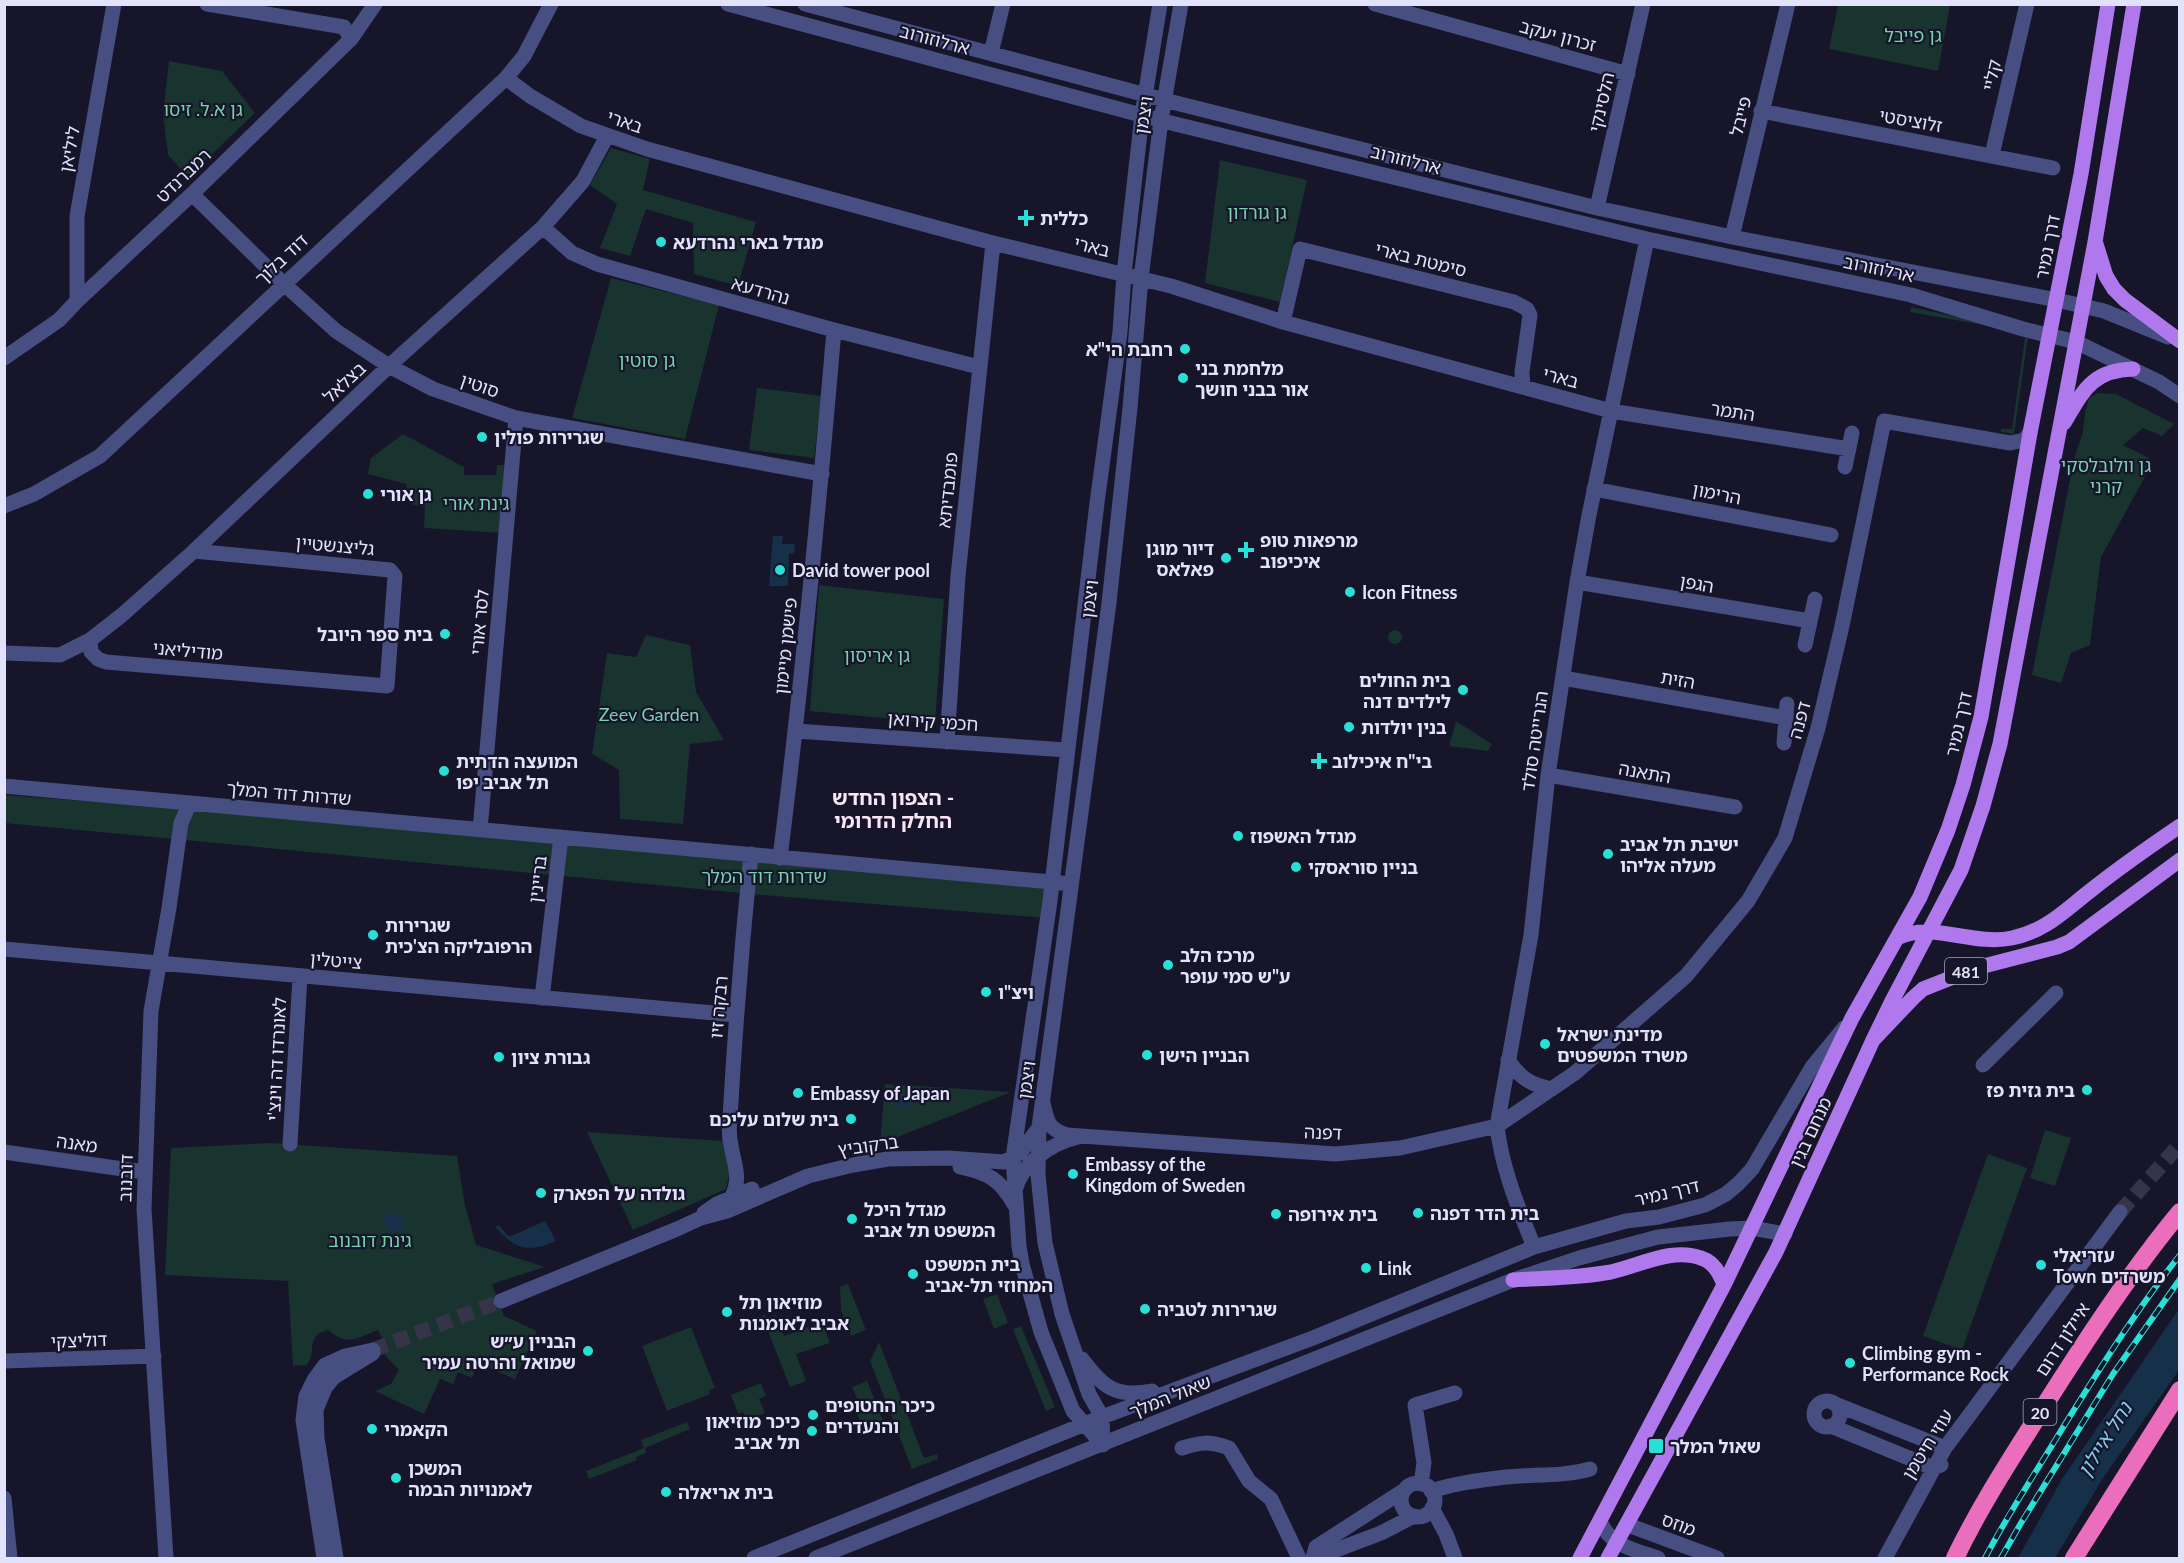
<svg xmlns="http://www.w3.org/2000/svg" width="2184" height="1563" viewBox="0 0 2184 1563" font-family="Lato,'Noto Sans Hebrew',sans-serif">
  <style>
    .green { fill: #19332e }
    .water { fill: #153048 }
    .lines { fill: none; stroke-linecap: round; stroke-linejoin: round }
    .minor-tunnel { stroke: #353449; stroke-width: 15; stroke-dasharray: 15 8; stroke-linecap: butt }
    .minor { stroke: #474e82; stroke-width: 15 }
    .major { stroke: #af78ec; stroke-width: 15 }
    .highway { stroke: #ea6ebc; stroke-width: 18 }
    .rail-casing { stroke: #29e0d7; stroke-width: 6 }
    .rail { stroke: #16152a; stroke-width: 4; stroke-dasharray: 11; stroke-linecap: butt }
    .poi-dot { fill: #29e0d7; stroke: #16152a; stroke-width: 2 }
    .labels { text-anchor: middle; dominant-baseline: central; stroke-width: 4.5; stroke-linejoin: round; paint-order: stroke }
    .shield { fill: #16152a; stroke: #a5a5bc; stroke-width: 1.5 }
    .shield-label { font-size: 16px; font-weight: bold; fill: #e2e3fb }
    .street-label { font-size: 18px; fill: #e2e3fb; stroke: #16152a }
    .park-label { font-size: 18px; fill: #77d2ad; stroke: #16152a }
    .poi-label { font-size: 18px; font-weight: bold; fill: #e2e3fb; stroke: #16152a; text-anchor: start }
    .neighbourhood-label { font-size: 20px; font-weight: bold; fill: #fbe4f6; stroke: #16152a }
    .water-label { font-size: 20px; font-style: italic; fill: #7ecaed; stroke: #16152a }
  </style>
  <rect width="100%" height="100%" fill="#16152a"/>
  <path class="green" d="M 1838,5 L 1950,5 L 1938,71 L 1829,49 Z
    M 169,61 L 222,71 L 255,113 L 188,177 L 168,155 L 163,114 Z
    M 611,148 L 650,159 L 643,190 L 756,222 L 738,286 L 694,274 L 693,223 L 646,209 L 630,256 L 600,248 L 617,204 L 590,185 Z
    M 1220,160 L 1307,180 L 1280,302 L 1205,283 Z
    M 611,278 L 719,305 L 685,439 L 572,418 Z
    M 1911,307 L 2023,331 L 2028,337 L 2014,434 L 2001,432 L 2001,429 L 2012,429 L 2025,338 L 2023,332 L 1910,312 Z
    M 757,388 L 822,396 L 814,458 L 749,450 Z
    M 2098,393 L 2116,394 L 2174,424 L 2162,436 L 2143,428 L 2123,445 L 2149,458 L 2145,477 L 2101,557 L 2090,645 L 2071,653 L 2061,683 L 2032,675 L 2074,459 L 2083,432 L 2085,412 L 2089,398 Z
    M 403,434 L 464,467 L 464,475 L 496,475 L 497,465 L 509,465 L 502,533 L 424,528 L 425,507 L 411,504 L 406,484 L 368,474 L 371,458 Z
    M 819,585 L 944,599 L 935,723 L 810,711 Z
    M1388 637a7 7 0 1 1 14 0a7 7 0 1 1-14 0Z
    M 646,635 L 690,645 L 696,692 L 724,740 L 690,744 L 683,824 L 620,819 L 619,770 L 592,754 L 607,653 L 636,657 Z
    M 1456,721 L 1492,744 L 1488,751 L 1449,746 Z
    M 4,795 L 573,838 L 1052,882 L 1047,918 L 762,895 L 5,823 Z
    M 885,1084 L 1011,1092 L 880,1144 Z
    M 2045,1130 L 2071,1138 L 2055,1186 L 2030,1178 Z
    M 587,1132 L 724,1141 L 729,1175 L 726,1189 L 633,1230 Z
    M 271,1143 L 457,1156 L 465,1205 L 476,1245 L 545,1267 L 492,1284 L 504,1316 L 537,1331 L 515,1379 L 478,1363 L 472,1378 L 458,1372 L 453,1384 L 440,1379 L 424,1414 L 375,1391 L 391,1384 L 399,1370 C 393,1362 387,1360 383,1351 L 387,1348 L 378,1330 C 357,1338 348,1347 328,1330 C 304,1336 318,1350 307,1365 L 293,1366 L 288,1281 L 165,1275 L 171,1148 Z
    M 1988,1154 L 2027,1168 L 1962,1350 L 1923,1336 Z
    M 848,1284 L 866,1330 L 851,1336 L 841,1310 L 840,1287 Z
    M 997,1294 L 1008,1323 L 994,1329 L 983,1299 Z
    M 774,1311 L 784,1336 L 822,1322 L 830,1343 L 796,1354 L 806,1381 L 790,1387 L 762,1316 L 765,1315 L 769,1328 L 773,1330 L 778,1328 Z
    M 1021,1326 L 1055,1407 L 1046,1411 L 1013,1329 Z
    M 691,1327 L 715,1388 L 709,1390 L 710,1394 L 667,1411 L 642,1346 Z
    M 879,1342 L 924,1458 L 937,1454 L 938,1459 L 912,1469 L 870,1361 Z
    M 867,1381 L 883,1421 L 863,1428 L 854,1406 L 859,1403 L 852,1387 Z
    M 761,1383 L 766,1396 L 759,1399 L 765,1413 L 746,1421 L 743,1412 L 738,1414 L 731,1395 Z
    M 687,1422 L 690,1429 L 645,1448 L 646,1453 L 636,1457 L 637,1460 L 589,1479 L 586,1471 L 644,1448 L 641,1440 Z"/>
  <path class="water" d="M 773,536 L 783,536 L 782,544 L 795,544 L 794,553 L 789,554 L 788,586 L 769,586 Z
    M 896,1094 L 921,1096 L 921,1099 L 911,1099 L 911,1107 L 895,1106 Z
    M 400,1213 L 405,1229 L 388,1233 L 383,1217 Z
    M 545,1221 L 556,1241 C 528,1253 516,1250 495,1227 L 499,1225 L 507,1235 L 511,1236 Z
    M 2179,1309 L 2179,1370 L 2103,1478 L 2055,1558 L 2018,1558 L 2062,1479 Z"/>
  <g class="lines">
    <path class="minor-tunnel" d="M 2120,1212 L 2180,1144
      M 373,1350 L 501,1301"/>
    <path class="minor" d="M 207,4 L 344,27 L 351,39
      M 728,4 L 1171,123 L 1647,239 L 1911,295 L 2023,329 L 2076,342 L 2159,382 L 2180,396
      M 805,4 L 1176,103 L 1597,208 L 1732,237 L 2057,300 L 2104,311 L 2168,337
      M 1375,4 L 1628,74
      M 991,53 L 1003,4
      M 506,78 L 530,96 L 581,126 L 647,149 L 993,243 L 1171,286 L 1283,322 L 1611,411 L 1849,449
      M 1761,111 L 2053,168
      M 1992,155 L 2027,4
      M 192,194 L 284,284 L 336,331 L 389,366 L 433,389 L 516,418 L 822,474
      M 1597,208 L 1643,4
      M 543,227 L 572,253 L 597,264 L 834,330 L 979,367
      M 1732,237 L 1788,4
      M 77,301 L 77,216 L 114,4
      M 1283,322 L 1300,249 L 1514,302 L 1527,309 L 1530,315 L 1522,372 L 1523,387
      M 4,358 L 59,320 L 77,301 L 192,194 L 351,39 L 375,4
      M 1845,467 L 1852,433
      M 1594,489 L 1831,535
      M 4,506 L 34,494 L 100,456 L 506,78 L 524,56 L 551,4
      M 1577,582 L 1810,621
      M 90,640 L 91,652 L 98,659 L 106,662 L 387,686 L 395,576 L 390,570 L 194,551
      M 1805,645 L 1815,599
      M 4,653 L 60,655 L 90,640 L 122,615 L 194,551 L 389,366 L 543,227 L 583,181 L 607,136
      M 1563,678 L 1786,718
      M 796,731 L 1067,750
      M 947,742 L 958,576 L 993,243
      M 1784,743 L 1787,704
      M 1548,775 L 1735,807
      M 4,786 L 1062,883
      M 480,830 L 516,418
      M 780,858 C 802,682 819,506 834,330
      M 4,949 L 736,1015
      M 542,998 L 561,837
      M 1508,1060 C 1520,1078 1531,1085 1552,1089
      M 1983,1065 L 2056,993
      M 1043,1103 C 1047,1121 1048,1129 1067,1135 L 1335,1154 L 1400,1148 L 1497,1126 L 1575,1073 L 1686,976 L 1748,901 L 1785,838 L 1818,728 L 1842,626 L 1884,421 L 2010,443 L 2024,440 L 2030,433
      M 290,1144 L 300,977
      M 4,1152 L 144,1172
      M 960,1167 C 988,1173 1000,1179 1014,1204
      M 1015,1191 C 1021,1163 1052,1143 1078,1137
      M 731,1198 C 742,1179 734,1165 731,1145 C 729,1137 729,1127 730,1118 C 735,1030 742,942 751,854
      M 704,1213 L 717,1204 L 752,1189
      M 1534,1247 C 1518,1207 1502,1169 1497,1126 L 1531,935 L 1548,775 L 1577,582 L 1589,515 L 1647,239
      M 501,1301 L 677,1229 L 701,1218 L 727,1211 L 808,1176 L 853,1165 L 888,1159 L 948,1158 L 1004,1162 L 1020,1153 L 1038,1129
      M 1082,1359 C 1103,1387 1115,1398 1152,1391
      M 4,1361 L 154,1356
      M1814 1414a13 13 0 1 1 26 0a13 13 0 1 1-26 0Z
      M 1835,1404 L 1945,1448
      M 1831,1426 L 1933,1468 L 1941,1465
      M 1103,1445 L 1073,1411 L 1041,1332 L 1022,1264 L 1019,1246 L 1013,1158 L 1050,901 L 1097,503 L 1120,332 L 1124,274 L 1142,115 L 1160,4
      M 1103,1445 L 1102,1417 L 1089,1394 L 1062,1314 L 1045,1243 L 1038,1175 L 1039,1127 L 1109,603 L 1130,408 L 1141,278 L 1161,120 L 1181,4
      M 1182,1448 C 1201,1442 1209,1441 1229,1448 L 1249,1481 L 1271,1499 L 1299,1558
      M1401 1500a17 17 0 1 1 34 0a17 17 0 1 1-34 0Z
      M 1421,1484 L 1424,1463 L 1415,1405 L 1455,1393
      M 1431,1491 C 1456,1483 1481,1480 1506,1477 C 1534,1474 1562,1477 1590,1469
      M 4,1498 L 10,1558
      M 1432,1508 L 1446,1534 L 1455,1558
      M 1600,1521 C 1610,1546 1635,1550 1658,1558
      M 1628,1525 L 1717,1558
      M 166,1558 L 144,1209 L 151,1011 L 169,908 L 181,823 L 190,803
      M 324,1558 L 303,1420 L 306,1396 L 314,1380 L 325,1365 L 345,1356 L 373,1350
      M 336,1558 L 317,1438 L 316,1410 L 325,1388 L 334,1377 L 373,1353
      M 754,1558 L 1102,1417 L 1313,1338 L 1534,1247 L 1626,1221 L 1659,1217 L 1705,1205 L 1726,1194 L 1739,1183 L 1752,1169 L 1812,1067 L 1844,1028
      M 816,1558 L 1513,1280 L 1579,1258 L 1658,1237 L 1730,1229 L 1752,1228 L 1785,1234
      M 1313,1558 L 1316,1547 L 1403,1491
      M 1315,1558 L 1381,1533 L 1414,1516
      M 1885,1558 L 1945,1448 L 2120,1212"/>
    <path class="major" d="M 2096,244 L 2106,276 L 2114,289 L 2125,300 L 2180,341
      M 2064,423 C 2083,391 2092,370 2133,369
      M 1899,937 C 1934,922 1973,946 2012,938 C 2046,931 2064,911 2090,891 C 2119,868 2149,847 2180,826
      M 1873,1040 L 1892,1001 L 1961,870 L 1983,806 L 2000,744 L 2095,242 L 2134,4
      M 1513,1280 C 1546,1278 1578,1278 1611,1272 C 1639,1266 1672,1247 1701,1258 C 1714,1262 1720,1273 1724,1285
      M 1580,1558 L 1724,1285 L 1852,1018 L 1920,897 L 1948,830 L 1963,785 L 1981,717 L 2030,433 L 2081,174 L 2108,4
      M 1608,1558 L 1776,1252 L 1873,1040 L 1913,998 L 1923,989 L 1976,968 L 2057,947 L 2069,942 L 2180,860"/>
    <path class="highway" d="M 1955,1558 C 1980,1506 2012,1457 2043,1408 C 2086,1340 2129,1274 2180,1212
      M 2074,1558 L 2180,1390"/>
    <g class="rail-casing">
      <path id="rail" d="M 1985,1558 C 2008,1514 2036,1472 2062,1429 C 2099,1370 2136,1310 2180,1255
        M 2001,1558 L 2021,1523 L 2113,1374 L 2180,1279"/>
    </g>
    <use href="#rail" class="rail"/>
  </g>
  <g class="poi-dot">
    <path d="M1023 209h6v6h6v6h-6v6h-6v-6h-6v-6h6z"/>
    <circle cx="661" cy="242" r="6"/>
    <circle cx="1185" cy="349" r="6"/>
    <circle cx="1183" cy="378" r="6"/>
    <circle cx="482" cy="437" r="6"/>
    <circle cx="368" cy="494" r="6"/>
    <path d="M1243 541h6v6h6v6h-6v6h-6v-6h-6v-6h6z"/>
    <circle cx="1226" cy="558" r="6"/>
    <circle cx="780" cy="570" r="6"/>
    <circle cx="1350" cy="592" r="6"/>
    <circle cx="445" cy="634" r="6"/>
    <circle cx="1463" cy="690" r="6"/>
    <circle cx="1349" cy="727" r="6"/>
    <path d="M1316 752h6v6h6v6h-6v6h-6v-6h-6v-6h6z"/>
    <circle cx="444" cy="771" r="6"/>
    <circle cx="1238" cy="836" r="6"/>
    <circle cx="1608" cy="854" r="6"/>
    <circle cx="1296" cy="867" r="6"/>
    <circle cx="373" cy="935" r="6"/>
    <circle cx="1168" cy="965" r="6"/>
    <circle cx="986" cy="992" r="6"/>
    <circle cx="1545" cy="1044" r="6"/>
    <circle cx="1147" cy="1055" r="6"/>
    <circle cx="499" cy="1057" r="6"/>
    <circle cx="2087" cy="1090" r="6"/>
    <circle cx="798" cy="1093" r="6"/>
    <circle cx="851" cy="1119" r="6"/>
    <circle cx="1073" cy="1174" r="6"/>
    <circle cx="541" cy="1193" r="6"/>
    <circle cx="1418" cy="1213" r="6"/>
    <circle cx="1276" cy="1214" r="6"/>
    <circle cx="852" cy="1219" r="6"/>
    <circle cx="2041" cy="1265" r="6"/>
    <circle cx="1366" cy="1268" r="6"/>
    <circle cx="913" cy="1274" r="6"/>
    <circle cx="1145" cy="1309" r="6"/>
    <circle cx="727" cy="1312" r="6"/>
    <circle cx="588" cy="1351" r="6"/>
    <circle cx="1850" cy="1363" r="6"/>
    <circle cx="813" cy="1415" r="6"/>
    <circle cx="372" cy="1429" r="6"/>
    <circle cx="812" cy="1431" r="6"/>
    <rect x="1648" y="1438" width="16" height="16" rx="3"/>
    <circle cx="396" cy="1478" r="6"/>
    <circle cx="666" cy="1492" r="6"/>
  </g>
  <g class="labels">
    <g class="shield">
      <rect x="1945" y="958" width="42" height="26" rx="4.5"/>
      <rect x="2023.5" y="1399" width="33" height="26" rx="4.5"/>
    </g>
    <g class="shield-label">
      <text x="1966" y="971">481</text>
      <text x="2040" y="1412">20</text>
    </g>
    <g class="street-label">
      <text transform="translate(1558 35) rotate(15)">זכרון יעקב</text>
      <text transform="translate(935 39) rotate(15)">ארלוזורוב</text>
      <text transform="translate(1991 75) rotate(-77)">קליי</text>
      <text transform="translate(1601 102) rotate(-77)">הלסינקי</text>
      <text transform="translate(1143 115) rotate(-81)">ויצמן</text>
      <text transform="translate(1740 116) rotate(-76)">פייבל</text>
      <text transform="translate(1911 120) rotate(10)">זלוציסטי</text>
      <text transform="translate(625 121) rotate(19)">בארי</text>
      <text transform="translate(69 149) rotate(-80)">ליליאן</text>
      <text transform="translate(1406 159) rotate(14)">ארלוזורוב</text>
      <text transform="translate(183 175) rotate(-44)">רמברנדט</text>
      <text transform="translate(1092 246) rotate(14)">בארי</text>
      <text transform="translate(2047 247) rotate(-79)">דרך נמיר</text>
      <text transform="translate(281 259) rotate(-43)">דוד בלוך</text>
      <text transform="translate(1421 259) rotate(14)">סימטת בארי</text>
      <text transform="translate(1879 268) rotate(12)">ארלוזורוב</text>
      <text transform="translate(761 290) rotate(16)">נהרדעא</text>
      <text transform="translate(1561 377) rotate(15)">בארי</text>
      <text transform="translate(344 382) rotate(-43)">בצלאל</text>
      <text transform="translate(480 385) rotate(19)">סוטין</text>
      <text transform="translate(1733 411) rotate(9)">התמר</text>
      <text transform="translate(947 490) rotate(-84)">פומבדיתא</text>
      <text transform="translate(1717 493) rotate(11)">הרימון</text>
      <text transform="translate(335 545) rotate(5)">גליצנשטיין</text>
      <text transform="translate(1697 583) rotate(10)">הגפן</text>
      <text transform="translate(1089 599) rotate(-83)">ויצמן</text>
      <text transform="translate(479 622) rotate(-85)">לסר אורי</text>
      <text transform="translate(785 646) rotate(-84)">פישמן מיימון</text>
      <text transform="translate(188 650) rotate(5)">מודיליאני</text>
      <text transform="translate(1678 679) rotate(10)">הזית</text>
      <text transform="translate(1799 720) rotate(-75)">דפנה</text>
      <text transform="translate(933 721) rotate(4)">חכמי קירואן</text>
      <text transform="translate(1958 724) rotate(-77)">דרך נמיר</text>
      <text transform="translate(1534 741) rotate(-82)">הנרייטה סולד</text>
      <text transform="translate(1645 772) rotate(10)">התאנה</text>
      <text transform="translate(289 793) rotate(5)">שדרות דוד המלך</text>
      <text transform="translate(537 879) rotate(-83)">בריינין</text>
      <text transform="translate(336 960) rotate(5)">צייטלין</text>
      <text transform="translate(718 1007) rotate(-85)">רבקה זיו</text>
      <text transform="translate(276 1059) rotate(-87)">לאונרדו דה וינצ'י</text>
      <text transform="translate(1026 1080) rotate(-82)">ויצמן</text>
      <text transform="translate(1323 1132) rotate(2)">דפנה</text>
      <text transform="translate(1810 1132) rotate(-65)">מנחם בגין</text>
      <text transform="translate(77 1143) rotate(8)">מאנה</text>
      <text transform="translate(868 1145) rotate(-8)">ברקוביץ</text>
      <text transform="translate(125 1178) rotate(-88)">דובנוב</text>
      <text transform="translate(1667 1192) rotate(-13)">דרך נמיר</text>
      <text transform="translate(2062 1339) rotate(-57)">איילון דרום</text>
      <text transform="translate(79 1340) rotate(-2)">דוליצקי</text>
      <text transform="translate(1170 1396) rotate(-22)">שאול המלך</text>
      <text transform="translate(1927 1444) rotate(-58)">עוזי חיטמן</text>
      <text transform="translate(1679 1524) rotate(20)">מוזס</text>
    </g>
    <g class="park-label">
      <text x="1913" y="35">גן פייבל</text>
      <text x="203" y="109">גן א.ל. זיסו</text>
      <text x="1257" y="212">גן גורדון</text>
      <text x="647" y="360">גן סוטין</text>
      <text x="2106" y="465">גן וולובלסקי<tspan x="2106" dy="21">קרני</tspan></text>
      <text x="476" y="503">גינת אורי</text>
      <text x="877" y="655">גן אריסון</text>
      <text x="649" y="714">Zeev Garden</text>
      <text x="764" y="876">שדרות דוד המלך</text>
      <text x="370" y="1240">גינת דובנוב</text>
    </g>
    <g class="poi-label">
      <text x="1040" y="218">כללית</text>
      <text x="673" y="242">מגדל בארי נהרדעא</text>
      <text x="1173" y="349" text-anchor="end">רחבת הי"א</text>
      <text x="1195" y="368">מלחמת בני<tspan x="1195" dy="21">אור בבני חושך</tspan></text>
      <text x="494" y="437">שגרירות פולין</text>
      <text x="380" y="494">גן אורי</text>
      <text x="1260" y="540">מרפאות טופ<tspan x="1260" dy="21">איכיפוב</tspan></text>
      <text x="1214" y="548" text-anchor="end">דיור מוגן<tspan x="1214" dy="21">פאלאס</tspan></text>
      <text x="792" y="570">David tower pool</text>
      <text x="1362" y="592">Icon Fitness</text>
      <text x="433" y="634" text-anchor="end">בית ספר היובל</text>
      <text x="1451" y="680" text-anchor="end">בית החולים<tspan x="1451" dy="21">לילדים דנה</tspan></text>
      <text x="1361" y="727">בנין יולדות</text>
      <text x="456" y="761">המועצה הדתית<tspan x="456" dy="21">תל אביב יפו</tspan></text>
      <text x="1332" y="761">בי"ח איכילוב</text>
      <text x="1250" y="836">מגדל האשפוז</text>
      <text x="1620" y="844">ישיבת תל אביב<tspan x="1620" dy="21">מעלה אליהו</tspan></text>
      <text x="1308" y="867">בניין סוראסקי</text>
      <text x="385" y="925">שגרירות<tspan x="385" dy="21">הרפובליקה הצ'כית</tspan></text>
      <text x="1180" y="955">מרכז הלב<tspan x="1180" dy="21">ע"ש סמי עופר</tspan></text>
      <text x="998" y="992">ויצ"ו</text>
      <text x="1557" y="1034">מדינת ישראל<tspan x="1557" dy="21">משרד המשפטים</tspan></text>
      <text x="1159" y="1055">הבניין הישן</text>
      <text x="511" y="1057">גבורת ציון</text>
      <text x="2075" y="1090" text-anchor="end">בית גזית פז</text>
      <text x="810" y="1093">Embassy of Japan</text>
      <text x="839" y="1119" text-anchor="end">בית שלום עליכם</text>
      <text x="1085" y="1164">Embassy of the<tspan x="1085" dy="21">Kingdom of Sweden</tspan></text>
      <text x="553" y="1193">גולדה על הפארק</text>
      <text x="864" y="1209">מגדל היכל<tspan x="864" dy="21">המשפט תל אביב</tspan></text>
      <text x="1430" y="1213">בית הדר דפנה</text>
      <text x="1288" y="1214">בית אירופה</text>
      <text x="2053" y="1255">עזריאלי<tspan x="2053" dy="21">Town משרדים</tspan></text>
      <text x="925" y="1264">בית המשפט<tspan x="925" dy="21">המחוזי תל-אביב</tspan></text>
      <text x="1378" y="1268">Link</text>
      <text x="739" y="1302">מוזיאון תל<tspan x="739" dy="21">אביב לאומנות</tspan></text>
      <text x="1157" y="1309">שגרירות לטביה</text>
      <text x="576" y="1341" text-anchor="end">הבניין ע״ש<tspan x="576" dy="21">שמואל והרטה עמיר</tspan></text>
      <text x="1862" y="1353">Climbing gym -<tspan x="1862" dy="21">Performance Rock</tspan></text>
      <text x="825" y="1405">כיכר החטופים<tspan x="825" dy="21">והנעדרים</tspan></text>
      <text x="800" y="1421" text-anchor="end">כיכר מוזיאון<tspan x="800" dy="21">תל אביב</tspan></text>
      <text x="384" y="1429">הקאמרי</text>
      <text x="1670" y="1446">שאול המלך</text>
      <text x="408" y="1468">המשכן<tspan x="408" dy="21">לאמנויות הבמה</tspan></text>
      <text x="678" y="1492">בית אריאלה</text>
    </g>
    <g class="neighbourhood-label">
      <text x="893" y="797">הצפון החדש -<tspan x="893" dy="23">החלק הדרומי</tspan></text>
    </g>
    <g class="water-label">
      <text transform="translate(2104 1439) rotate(-58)">נחל איילון</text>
    </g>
  </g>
  <rect width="2184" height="1563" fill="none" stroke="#e2e3fb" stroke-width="12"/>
</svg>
